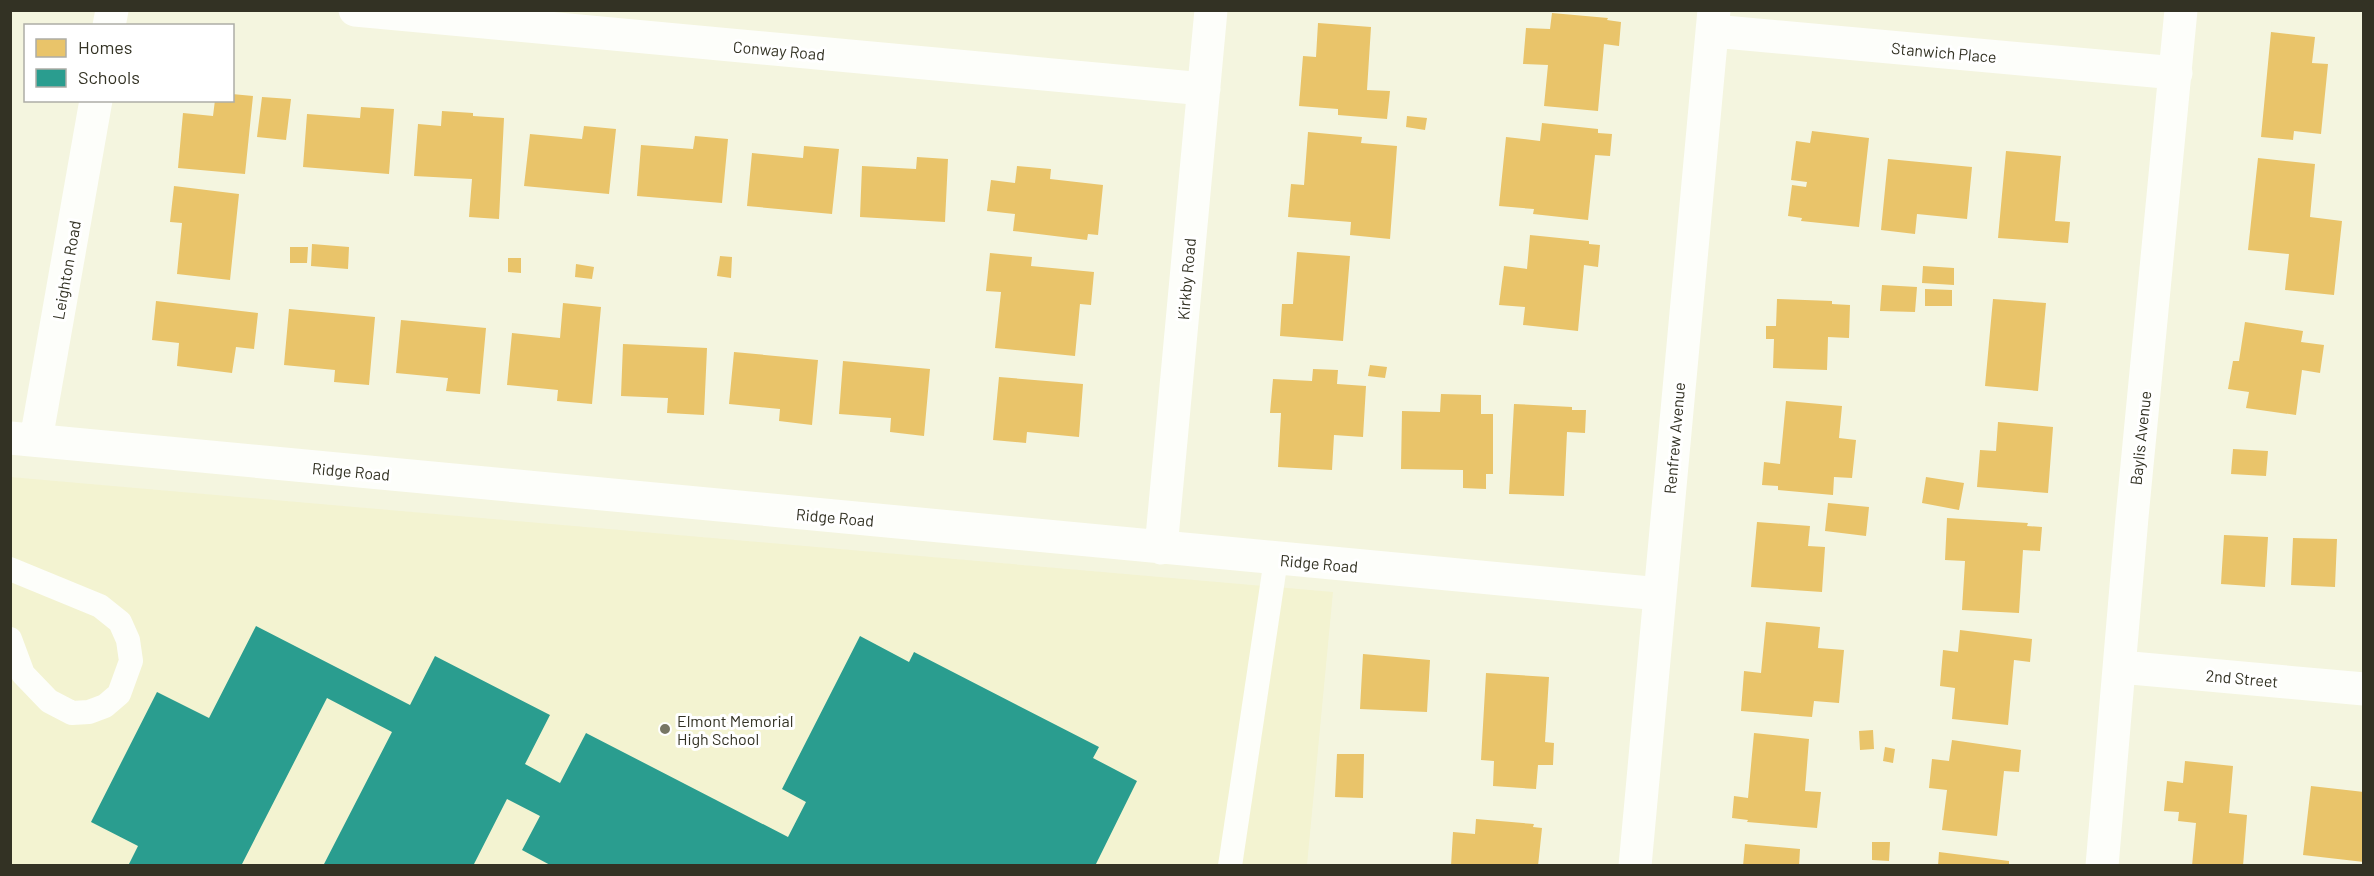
<svg xmlns="http://www.w3.org/2000/svg" width="2374" height="876" viewBox="0 0 2374 876" font-family="Barlow,sans-serif">
  <style>
    .built { fill: #f3f3d1 }
    .homes { fill: #e9c46a }
    .schools { fill: #2a9d8f }
    .lines { fill: none; stroke-linecap: round; stroke-linejoin: round }
    .service { stroke: #fdfefa; stroke-width: 24 }
    .minor { stroke: #fdfefa; stroke-width: 33 }
    .poi-dot { fill: #777665; stroke: #fff; stroke-width: 2 }
    .labels { text-anchor: middle; dominant-baseline: central; stroke-width: 6; stroke-linejoin: round; paint-order: stroke }
    .street-label { font-size: 16px; fill: #333224; stroke: #fff }
    .poi-label { font-size: 16px; fill: #333224; stroke: #fff; text-anchor: start }
  </style>
  <rect width="100%" height="100%" fill="#f4f5df"/>
  <path class="built" d="M 10,477 L 1333,592 L 1307,865 L 11,865 Z"/>
  <path class="homes" d="M 1552,13 L 1608,18 L 1607,20 L 1621,22 L 1619,46 L 1604,44 L 1598,111 L 1544,106 L 1548,65 L 1523,64 L 1526,28 L 1550,29 Z
    M 1318,23 L 1371,27 L 1367,90 L 1390,91 L 1387,119 L 1338,115 L 1338,109 L 1299,106 L 1303,56 L 1316,57 Z
    M 2271,32 L 2315,37 L 2312,63 L 2328,64 L 2321,134 L 2294,131 L 2293,140 L 2261,137 Z
    M 232,94 L 253,96 L 245,174 L 178,168 L 183,113 L 213,116 L 215,100 L 232,100 Z
    M 262,97 L 291,99 L 286,140 L 257,137 Z
    M 361,107 L 394,109 L 389,174 L 303,167 L 307,114 L 360,118 Z
    M 442,111 L 473,113 L 473,116 L 504,118 L 499,219 L 469,217 L 472,179 L 414,176 L 418,124 L 441,126 Z
    M 1407,116 L 1427,118 L 1425,130 L 1406,127 Z
    M 1542,123 L 1598,129 L 1598,133 L 1612,134 L 1610,156 L 1595,155 L 1588,220 L 1533,214 L 1534,209 L 1499,206 L 1506,137 L 1540,141 Z
    M 584,126 L 616,129 L 609,194 L 524,186 L 530,134 L 582,139 Z
    M 1812,131 L 1869,138 L 1859,227 L 1801,221 L 1802,218 L 1788,216 L 1792,185 L 1806,187 L 1807,182 L 1791,180 L 1796,141 L 1810,143 Z
    M 1308,132 L 1362,137 L 1361,143 L 1397,146 L 1390,239 L 1350,235 L 1351,222 L 1288,217 L 1291,184 L 1304,185 Z
    M 695,136 L 728,139 L 722,203 L 637,196 L 641,145 L 693,149 Z
    M 804,146 L 839,149 L 832,214 L 747,206 L 752,153 L 803,158 Z
    M 2006,151 L 2061,156 L 2055,221 L 2070,222 L 2068,243 L 1998,238 Z
    M 917,157 L 948,159 L 945,222 L 860,217 L 862,166 L 916,169 Z
    M 2258,158 L 2315,164 L 2310,217 L 2342,221 L 2334,295 L 2285,290 L 2289,254 L 2248,250 Z
    M 1888,159 L 1972,167 L 1967,219 L 1917,214 L 1915,234 L 1881,230 Z
    M 1017,166 L 1051,169 L 1050,179 L 1103,185 L 1098,235 L 1088,234 L 1087,240 L 1013,231 L 1015,214 L 987,211 L 991,180 L 1015,183 Z
    M 174,186 L 239,194 L 230,280 L 177,274 L 182,223 L 170,222 Z
    M 1530,235 L 1589,241 L 1589,244 L 1600,245 L 1598,267 L 1584,265 L 1578,331 L 1523,325 L 1525,307 L 1499,305 L 1504,266 L 1527,269 Z
    M 312,244 L 349,247 L 348,269 L 311,266 Z
    M 290,247 L 308,247 L 307,263 L 290,263 Z
    M 1297,252 L 1350,256 L 1343,341 L 1280,336 L 1282,304 L 1293,304 Z
    M 990,253 L 1032,257 L 1031,266 L 1094,272 L 1091,305 L 1080,304 L 1075,356 L 995,348 L 1001,292 L 986,291 Z
    M 720,256 L 732,257 L 731,278 L 717,276 Z
    M 508,258 L 521,258 L 521,273 L 508,272 Z
    M 576,264 L 594,267 L 592,279 L 575,277 Z
    M 1923,266 L 1954,268 L 1954,285 L 1922,283 Z
    M 1882,285 L 1917,287 L 1915,312 L 1880,311 Z
    M 1925,289 L 1952,290 L 1952,306 L 1925,306 Z
    M 1777,299 L 1832,301 L 1832,304 L 1850,305 L 1849,338 L 1828,337 L 1827,370 L 1773,368 L 1774,339 L 1766,339 L 1766,326 L 1776,326 Z
    M 1993,299 L 2046,303 L 2038,391 L 1985,386 Z
    M 156,301 L 258,313 L 254,349 L 236,347 L 232,373 L 177,366 L 179,343 L 152,340 Z
    M 563,303 L 601,307 L 592,404 L 557,401 L 558,390 L 507,385 L 512,333 L 560,338 Z
    M 289,309 L 375,317 L 369,385 L 334,382 L 335,370 L 284,365 Z
    M 401,320 L 486,328 L 480,394 L 446,391 L 448,378 L 396,373 Z
    M 2245,322 L 2303,331 L 2301,342 L 2324,345 L 2320,373 L 2302,370 L 2296,415 L 2246,408 L 2249,392 L 2228,389 L 2233,361 L 2239,361 Z
    M 623,344 L 707,348 L 704,415 L 667,413 L 668,398 L 621,396 Z
    M 734,352 L 818,360 L 812,425 L 779,421 L 780,409 L 729,404 Z
    M 843,361 L 930,369 L 924,436 L 890,432 L 891,418 L 839,414 Z
    M 1370,365 L 1387,367 L 1385,378 L 1368,376 Z
    M 1313,369 L 1338,370 L 1337,384 L 1366,386 L 1363,437 L 1334,435 L 1332,470 L 1278,467 L 1281,413 L 1270,413 L 1273,379 L 1312,381 Z
    M 999,377 L 1083,384 L 1079,437 L 1027,432 L 1026,443 L 993,440 Z
    M 1441,394 L 1481,395 L 1481,414 L 1493,414 L 1493,474 L 1486,474 L 1486,489 L 1463,488 L 1463,470 L 1401,469 L 1402,411 L 1440,412 Z
    M 1786,401 L 1842,406 L 1839,438 L 1856,440 L 1852,478 L 1834,477 L 1833,495 L 1778,490 L 1778,486 L 1762,485 L 1764,462 L 1780,464 Z
    M 1514,404 L 1572,407 L 1572,410 L 1586,410 L 1585,433 L 1567,432 L 1564,496 L 1509,494 Z
    M 1998,422 L 2053,427 L 2048,493 L 1977,487 L 1980,450 L 1996,451 Z
    M 2233,449 L 2268,451 L 2266,476 L 2231,474 Z
    M 1926,477 L 1964,483 L 1959,510 L 1922,503 Z
    M 1828,503 L 1869,507 L 1866,536 L 1825,531 Z
    M 1947,518 L 2028,523 L 2027,526 L 2042,527 L 2040,551 L 2023,550 L 2019,613 L 1962,610 L 1965,561 L 1945,560 Z
    M 1757,522 L 1810,526 L 1808,546 L 1825,547 L 1822,592 L 1751,587 Z
    M 2224,535 L 2268,537 L 2265,587 L 2221,584 Z
    M 2293,538 L 2337,539 L 2335,587 L 2291,585 Z
    M 1766,622 L 1820,627 L 1818,648 L 1844,650 L 1839,703 L 1814,701 L 1812,717 L 1741,711 L 1744,671 L 1761,673 Z
    M 1960,630 L 2032,639 L 2030,662 L 2014,660 L 2008,725 L 1952,719 L 1955,688 L 1940,686 L 1943,650 L 1958,652 Z
    M 1363,654 L 1430,660 L 1427,712 L 1360,709 Z
    M 1486,673 L 1549,677 L 1545,742 L 1554,743 L 1553,765 L 1538,765 L 1536,789 L 1493,786 L 1494,761 L 1481,760 Z
    M 1873,730 L 1874,749 L 1860,750 L 1859,731 Z
    M 1754,733 L 1809,739 L 1805,791 L 1821,792 L 1817,828 L 1747,822 L 1748,820 L 1732,818 L 1734,796 L 1748,798 Z
    M 1952,740 L 2021,750 L 2019,772 L 2004,771 L 1997,836 L 1942,830 L 1947,790 L 1929,788 L 1932,759 L 1949,761 Z
    M 1885,747 L 1895,749 L 1893,763 L 1883,761 Z
    M 1337,754 L 1364,754 L 1363,798 L 1335,797 Z
    M 2185,761 L 2233,766 L 2229,813 L 2247,815 L 2243,866 L 2192,866 L 2196,823 L 2178,821 L 2179,812 L 2164,811 L 2167,781 L 2183,783 Z
    M 2311,786 L 2364,792 L 2364,862 L 2303,855 Z
    M 1476,819 L 1534,824 L 1533,827 L 1542,828 L 1538,866 L 1451,866 L 1453,832 L 1475,834 Z
    M 1872,842 L 1890,842 L 1889,861 L 1872,860 Z
    M 1745,844 L 1800,849 L 1799,866 L 1743,866 Z
    M 1939,852 L 2009,861 L 2009,866 L 1938,866 Z"/>
  <path class="schools" d="M 256,626 L 410,705 L 435,656 L 550,715 L 525,764 L 560,783 L 586,733 L 788,837 L 806,802 L 782,789 L 860,636 L 909,662 L 914,652 L 1099,747 L 1093,758 L 1137,781 L 1095,866 L 552,866 L 522,850 L 540,816 L 507,799 L 473,866 L 323,866 L 392,732 L 327,698 L 241,866 L 128,866 L 138,846 L 91,822 L 157,692 L 209,718 Z"/>
  <g class="lines">
    <path class="service" d="M 10,569 L 100,606 L 120,622 L 128,640 L 131,661 L 119,694 L 105,706 L 89,712 L 72,713 L 49,701 L 23,674 L 10,639
      M 1230,866 L 1276,559"/>
    <path class="minor" d="M 355,10 L 1204,89
      M 109,26 L 112,10
      M 1713,31 L 2176,73
      M 10,438 L 1660,594
      M 36,440 L 96,100
      M 1161,548 L 1211,10
      M 2120,667 L 2364,689
      M 1635,866 L 1714,10
      M 2102,866 L 2132,517 L 2181,10"/>
  </g>
  <circle class="poi-dot" cx="665" cy="729" r="6"/>
  <g class="labels">
    <g class="street-label">
      <text transform="translate(779 50) rotate(5)">Conway Road</text>
      <text transform="translate(1944 52) rotate(5)">Stanwich Place</text>
      <text transform="translate(66 270) rotate(-80)">Leighton Road</text>
      <text transform="translate(1186 279) rotate(-85)">Kirkby Road</text>
      <text transform="translate(1674 438) rotate(-85)">Renfrew Avenue</text>
      <text transform="translate(2140 438) rotate(-84)">Baylis Avenue</text>
      <text transform="translate(351 471) rotate(5)">Ridge Road</text>
      <text transform="translate(835 517) rotate(5)">Ridge Road</text>
      <text transform="translate(1319 563) rotate(5)">Ridge Road</text>
      <text transform="translate(2242 678) rotate(5)">2nd Street</text>
    </g>
    <g class="poi-label">
      <text x="677" y="720">Elmont Memorial<tspan x="677" dy="18">High School</tspan></text>
    </g>
  </g>
  <rect width="2374" height="876" fill="none" stroke="#333224" stroke-width="24"/>
  <rect x="24" y="24" width="210" height="78" fill="#ffffff" stroke="#adada7" stroke-width="1.5"/>
  <rect x="36" y="39" width="30" height="18" fill="#e9c46a" stroke="#adada7" stroke-width="1.5"/>
  <text x="78" y="54" font-size="18" fill="#333224">Homes</text>
  <rect x="36" y="69" width="30" height="18" fill="#2a9d8f" stroke="#adada7" stroke-width="1.5"/>
  <text x="78" y="84" font-size="18" fill="#333224">Schools</text>
</svg>
